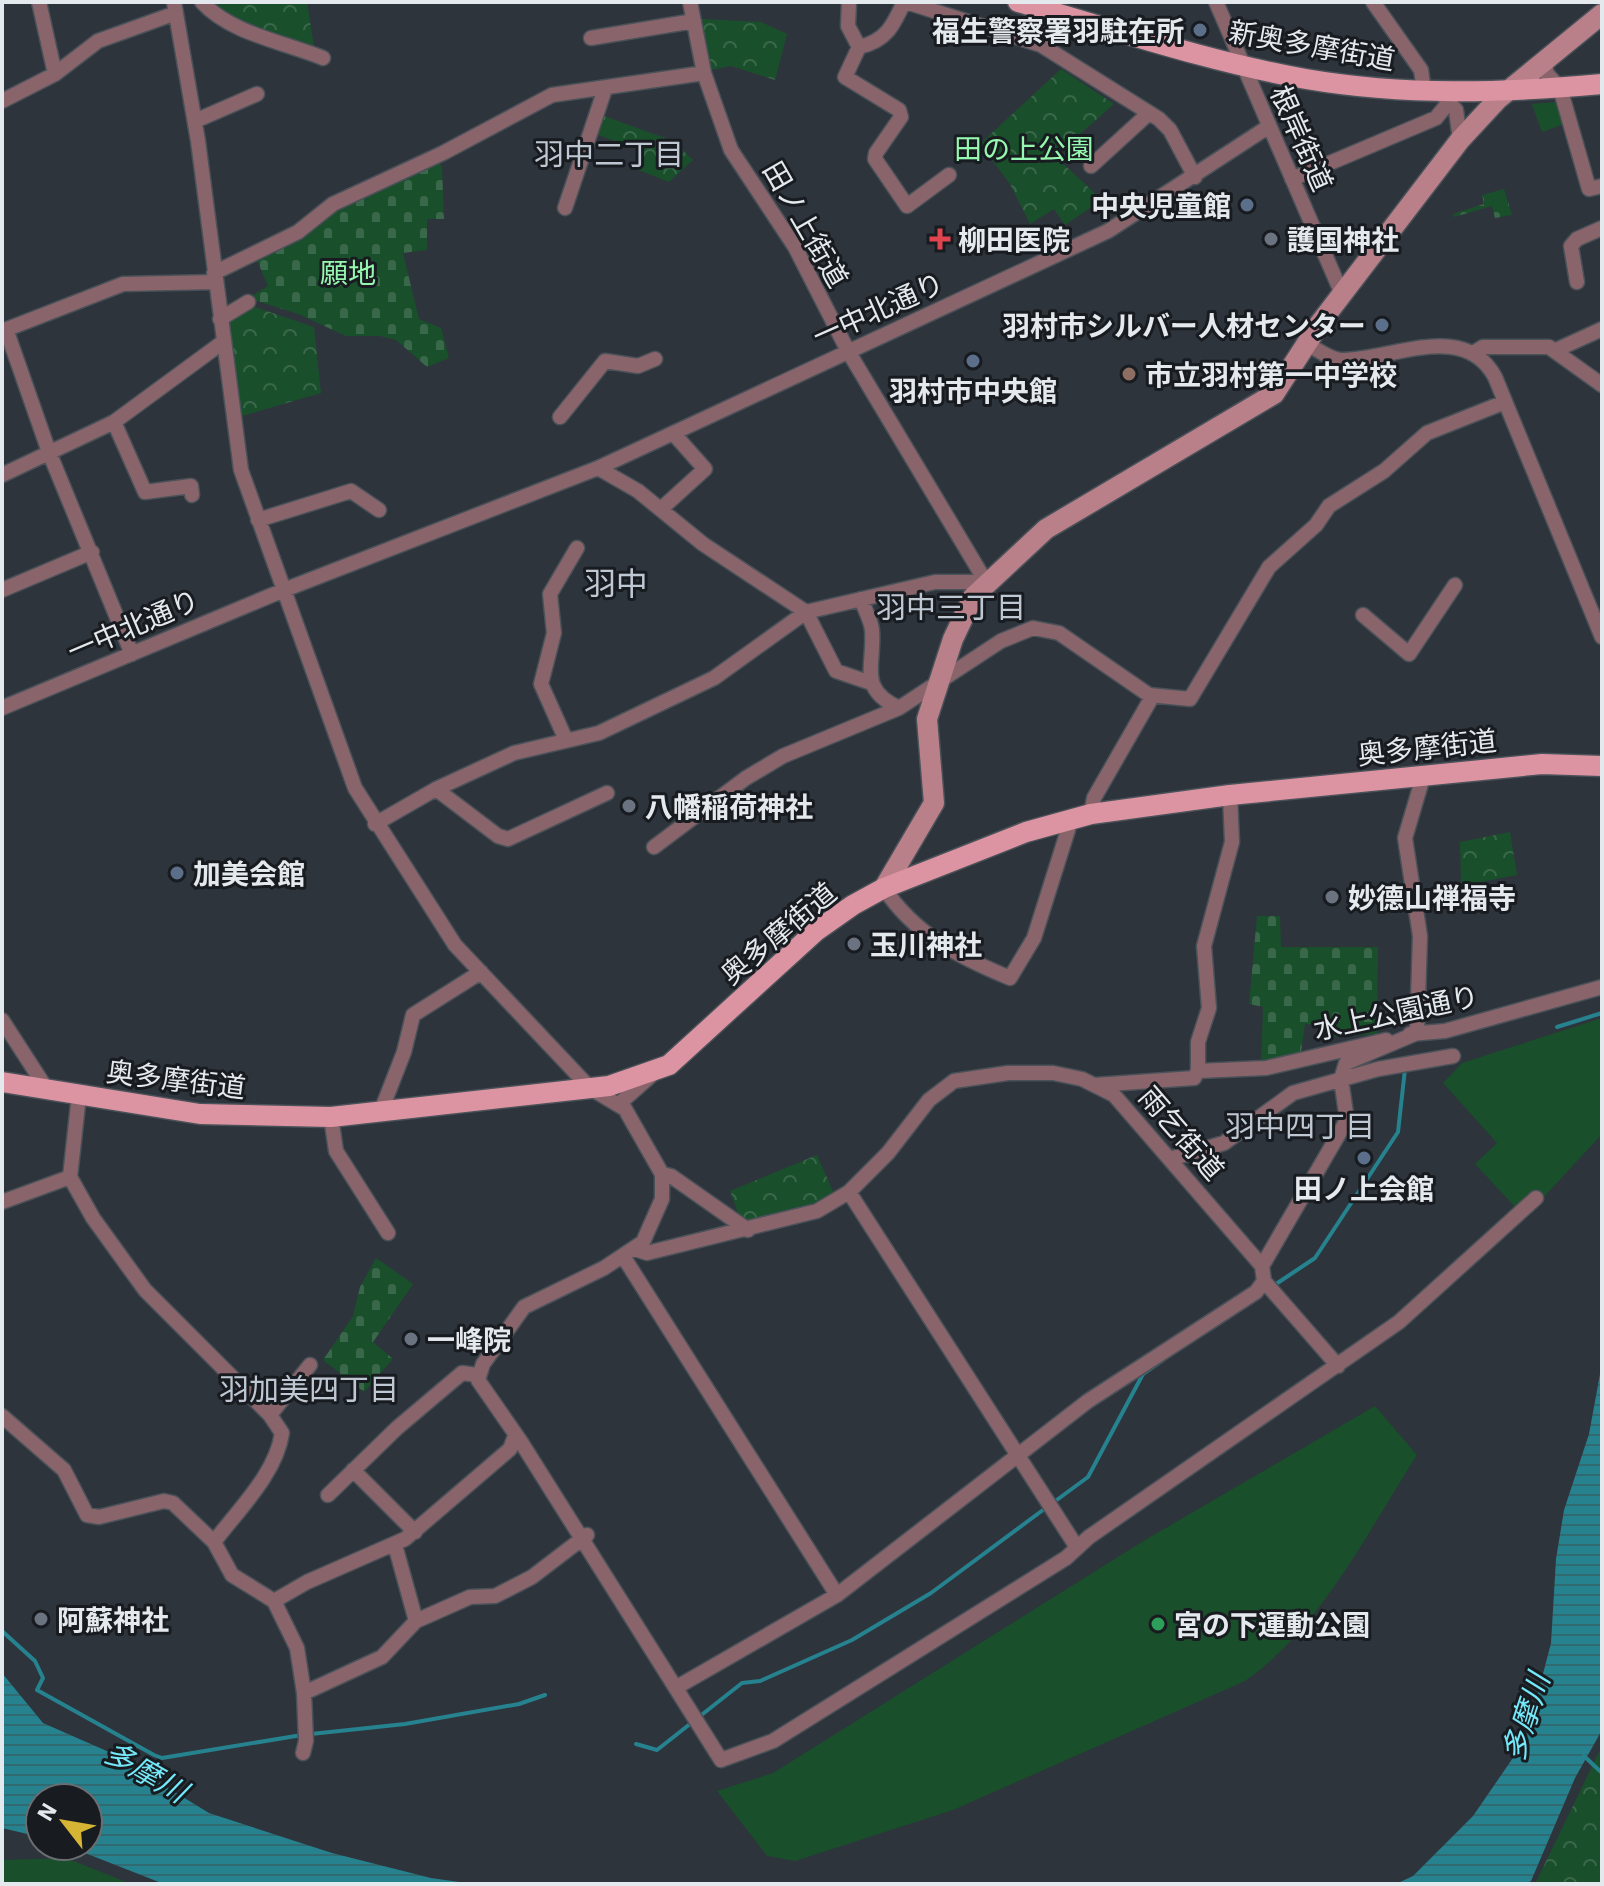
<svg xmlns="http://www.w3.org/2000/svg" width="1604" height="1886" viewBox="0 0 1604 1886" font-family="'IBM Plex Sans','Noto Sans JP',sans-serif">
  <style>
    .grass { fill: #194f2b }
    .forest { fill: url(#forest-crowns) }
    .cemetery { fill: url(#cemetery-stones) }
    .water { fill: url(#water-rules) }
    .lines { fill: none; stroke-linecap: round; stroke-linejoin: round }
    .stream { stroke: #26828e; stroke-width: 4 }
    .street-casing { stroke: #4a5158; stroke-width: 17 }
    .secondary-casing { stroke: #4a5158; stroke-width: 23 }
    .primary-casing { stroke: #4a5158; stroke-width: 23 }
    .street { stroke: #89656b; stroke-width: 14 }
    .secondary { stroke: #b9808a; stroke-width: 20 }
    .primary { stroke: #dd94a2; stroke-width: 20 }
    .service-dot { fill: #5c6f8a; stroke: #181b1f; stroke-width: 3 }
    .health-dot { fill: #e0444e; stroke: #181b1f; stroke-width: 3 }
    .worship-dot { fill: #6b7280; stroke: #181b1f; stroke-width: 3 }
    .education-dot { fill: #8d6e63; stroke: #181b1f; stroke-width: 3 }
    .leisure-dot { fill: #2e9e5b; stroke: #181b1f; stroke-width: 3 }
    .labels { text-anchor: middle; dominant-baseline: central; stroke-width: 6; stroke-linejoin: round; paint-order: stroke }
    .poi-label { font-size: 28px; font-weight: bold; fill: #e4e9ee; stroke: #181b1f; text-anchor: start }
    .street-label { font-size: 28px; fill: #e4e9ee; stroke: #181b1f }
    .park-label { font-size: 28px; fill: #96f8b0; stroke: #181b1f }
    .neighbourhood-label { font-size: 30px; fill: #bec7d2; stroke: #181b1f }
    .water-label { font-size: 30px; font-style: italic; fill: #74e9fa; stroke: #181b1f }
    .quarter-label { font-size: 32px; fill: #bec7d2; stroke: #181b1f }
  </style>
  <defs>
    <pattern id="forest-crowns" width="20" height="18" patternUnits="userSpaceOnUse" patternTransform="scale(2)"><rect width="20" height="18" fill="#194f2b"/><path d="M2 6a3 3 0 1 1 6 0M12 15a3 3 0 1 1 6 0" fill="none" stroke="#3a684a"/></pattern>
    <pattern id="cemetery-stones" width="16" height="16" patternUnits="userSpaceOnUse" patternTransform="scale(2)"><rect width="16" height="16" fill="#194f2b"/><path d="M2 7V4a2 2 0 0 1 4 0v3zM10 15v-3a2 2 0 0 1 4 0v3z" fill="#3a684a"/></pattern>
    <pattern id="water-rules" width="6" height="5" patternUnits="userSpaceOnUse" patternTransform="scale(2)"><rect width="6" height="5" fill="#26828e"/><path d="M0 2.5h6" fill="none" stroke="#326a72"/></pattern>
  </defs>
  <rect width="100%" height="100%" fill="#2d343c"/>
  <path class="grass" d="M 1602,1018 L 1602,1134 L 1542,1199 L 1516,1208 L 1475,1164 L 1497,1143 L 1443,1083 L 1462,1063 Z
    M 1375,1406 L 1417,1455 C 1368,1531 1320,1629 1245,1681 L 953,1810 L 795,1861 L 767,1856 L 717,1791 L 773,1773 L 1145,1540 Z
    M 66,1858 L 131,1884 L 2,1884 L 2,1860 Z"/>
  <path class="forest" d="M 207,2 L 307,2 L 314,47 L 268,36 L 237,24 Z
    M 701,19 L 761,22 L 787,34 L 775,80 L 731,66 L 710,70 Z
    M 1061,69 L 1114,104 L 1055,156 L 1102,200 L 1065,225 L 1054,209 L 1030,224 L 1010,184 L 980,144 Z
    M 1557,102 L 1564,124 L 1542,132 L 1532,104 Z
    M 604,116 L 673,141 L 693,160 L 669,182 L 636,169 L 643,151 L 598,135 Z
    M 252,306 L 314,327 L 321,393 L 239,417 L 226,322 Z
    M 1510,832 L 1517,875 L 1461,886 L 1460,842 Z
    M 817,1155 L 835,1196 L 813,1209 L 750,1225 L 740,1219 L 730,1191 Z
    M 1602,1746 L 1602,1884 L 1535,1884 Z"/>
  <path class="cemetery" d="M 437,162 L 442,166 L 444,219 L 427,219 L 427,250 L 403,253 L 419,319 L 441,328 L 449,358 L 427,367 L 396,340 L 380,336 L 346,336 L 298,314 L 248,298 L 268,286 L 256,258 L 334,205 Z
    M 1504,189 L 1512,215 L 1495,218 L 1492,206 L 1454,217 L 1453,214 L 1484,204 L 1482,195 Z
    M 1257,916 L 1280,916 L 1281,947 L 1378,947 L 1377,1034 L 1320,1038 L 1321,1025 L 1305,1024 L 1301,1052 L 1261,1064 L 1263,1007 L 1249,1004 Z
    M 376,1258 L 413,1284 L 373,1342 L 393,1359 L 364,1392 L 323,1360 L 353,1316 L 360,1287 Z"/>
  <path class="water" d="M 1602,1363 L 1602,1730 L 1575,1778 L 1531,1881 L 1525,1884 L 1396,1884 L 1413,1876 L 1473,1816 L 1526,1739 L 1551,1643 L 1556,1559 L 1564,1510 L 1589,1434 Z
    M 2,1673 L 43,1723 L 109,1752 L 209,1813 L 332,1853 L 431,1878 L 473,1884 L 164,1884 L 67,1846 L 88,1846 L 88,1798 L 40,1798 L 40,1837 L 2,1828 Z"/>
  <g class="lines">
    <path class="stream" d="M 1557,1027 L 1602,1013
      M 1273,1286 L 1315,1258 L 1398,1132 L 1405,1069
      M 1054,1502 L 1088,1477 L 1143,1374 L 1163,1360
      M 2,1631 L 35,1661 L 43,1678 L 37,1690 L 154,1755 L 162,1758 L 302,1735
      M 311,1734 L 405,1724 L 519,1704 L 545,1695
      M 636,1744 L 657,1750 L 742,1683 L 760,1681 L 852,1640 L 931,1593 L 1047,1507
      M 1584,1756 L 1602,1773"/>
    <g class="street-casing">
      <path id="street" d="M 39,2 L 55,74
        M 174,2 L 198,141 L 241,470 L 355,788 L 455,945 L 590,1088 L 625,1109 L 662,1174 L 662,1199 L 643,1242 L 604,1268 L 524,1307 L 483,1364 L 478,1380 L 521,1442 L 721,1760 L 773,1741 L 1066,1558 L 1089,1537 L 1399,1322 L 1536,1198
        M 202,2 C 230,33 283,42 323,58
        M 690,2 L 704,73 L 731,150 L 795,247 L 848,351 L 986,582
        M 849,2 L 848,26 L 859,47 L 845,77 L 899,110 L 901,117 L 876,153 L 875,159 L 907,206 L 949,175
        M 906,2 L 1041,45 L 1159,119 L 1170,130 L 1195,177
        M 1216,2 L 1342,294
        M 1373,2 L 1421,70 L 1424,91
        M 591,38 L 694,21
        M 1041,45 L 1052,11
        M 859,47 C 886,41 893,26 904,2
        M 1544,61 L 1547,74 L 1560,88 L 1589,189 L 1602,186
        M 1444,97 L 1456,110 L 1460,140
        M 2,101 L 55,74 L 98,41 L 176,13
        M 195,121 L 257,94
        M 1091,166 L 1148,114
        M 1292,179 L 1436,118 L 1449,102
        M 565,208 L 605,89
        M 214,273 L 298,232 L 333,204 L 443,153 L 552,95 L 704,73
        M 1577,282 L 1571,246 L 1577,239 L 1602,228
        M 220,319 L 248,302
        M 6,329 L 49,452 L 132,654
        M 2,331 L 123,284 L 215,282
        M 1307,344 C 1317,349 1329,359 1341,360 C 1390,361 1464,319 1495,377 L 1602,637
        M 1556,350 L 1602,329
        M 1475,352 L 1483,347 L 1549,347 L 1602,385
        M 560,417 L 605,361 L 638,366 L 655,359
        M 114,422 L 145,492 L 191,486 L 192,495
        M 598,468 L 638,491 L 703,544 L 806,612 L 836,671 L 871,683
        M 2,475 L 114,422 L 223,342
        M 661,509 L 705,469 L 673,433
        M 258,520 L 351,491 L 379,510
        M 2,590 L 92,552
        M 861,599 C 864,608 871,620 872,630 C 875,666 857,688 899,708
        M 1363,615 L 1409,654 L 1455,585
        M 2,708 L 284,590 L 598,468 L 1108,231 L 1268,127
        M 566,740 L 541,684 L 554,633 L 550,594 L 577,548
        M 436,789 L 498,836 L 508,839 L 607,793
        M 1091,814 L 1094,798 L 1152,697
        M 375,824 L 436,789 L 514,753 L 599,733 L 714,678 L 806,612 L 935,582 L 986,582
        M 654,847 L 746,778 L 783,756 L 899,708 L 1001,641 L 1033,628 L 1059,633 L 1149,695 L 1190,699 L 1269,567 L 1316,525 L 1329,506 L 1384,471 L 1427,433 L 1505,402
        M 884,888 C 914,934 959,957 1010,978 L 1034,938 L 1068,830 L 1064,819
        M 2,1020 L 46,1088
        M 1417,1033 L 1420,936 L 1405,838 L 1423,777
        M 1410,1034 L 1445,1031 L 1602,987
        M 1198,1071 L 1266,1068 L 1386,1040
        M 1198,1071 L 1198,1042 L 1209,1008 L 1204,946 L 1232,842 L 1230,795
        M 1095,1085 L 1194,1078 L 1198,1071
        M 620,1103 L 654,1073
        M 381,1111 L 404,1052 L 413,1015 L 481,972
        M 331,1117 L 336,1151 L 388,1233
        M 1170,1159 L 1224,1143 L 1293,1093 L 1378,1069 L 1453,1056
        M 662,1174 L 671,1176 L 748,1230
        M 70,1177 L 93,1218 L 145,1290 L 270,1415 L 282,1433 C 276,1474 238,1510 214,1542
        M 849,1192 L 1076,1546
        M 2,1202 L 70,1177 L 79,1095
        M 635,1249 L 647,1253 L 817,1211 L 849,1192 L 888,1153 L 929,1100 L 954,1081 L 1008,1073 L 1053,1073 L 1082,1079 L 1114,1095 L 1262,1266
        M 623,1256 L 837,1595
        M 1338,1366 L 1264,1281 L 1262,1266 L 1347,1120 L 1341,1079 L 1346,1063 L 1417,1033
        M 270,1415 L 310,1365
        M 2,1416 L 64,1470 L 87,1515 L 99,1517 L 164,1501 L 173,1503 L 214,1542 L 232,1575 L 274,1601 L 297,1648 L 304,1693 L 306,1741 L 303,1753
        M 353,1470 L 415,1532
        M 328,1495 L 397,1428 L 462,1373 L 477,1375
        M 395,1545 L 416,1621
        M 274,1601 L 307,1582 L 405,1539 L 510,1449 L 515,1436
        M 677,1687 L 837,1595 L 1088,1401 L 1256,1292 L 1264,1281
        M 304,1693 L 382,1657 L 416,1621 L 470,1597 L 495,1596 L 532,1577 L 587,1535"/>
    </g>
    <g class="secondary-casing">
      <path id="secondary" d="M 884,888 L 934,803 L 927,719 L 953,639 L 973,597 L 1046,529 L 1274,394 L 1320,323 L 1460,140 L 1498,99 L 1602,14"/>
    </g>
    <g class="primary-casing">
      <path id="primary" d="M 1018,2 C 1113,29 1209,62 1306,79 C 1405,96 1502,93 1602,84
        M 2,1082 L 200,1114 L 331,1117 L 609,1086 L 669,1065 L 816,931 L 853,905 L 884,888 L 1026,832 L 1091,814 L 1230,795 L 1542,764 L 1602,766"/>
    </g>
    <use href="#street" class="street"/>
    <use href="#secondary" class="secondary"/>
    <use href="#primary" class="primary"/>
  </g>
  <g class="service-dot">
    <circle cx="1200" cy="30" r="8"/>
    <circle cx="1247" cy="205" r="8"/>
    <circle cx="1382" cy="325" r="8"/>
    <circle cx="973" cy="361" r="8"/>
    <circle cx="177" cy="873" r="8"/>
    <circle cx="1364" cy="1158" r="8"/>
  </g>
  <path class="health-dot" d="M936 227h8v8h8v8h-8v8h-8v-8h-8v-8h8z"/>
  <g class="worship-dot">
    <circle cx="1271" cy="239" r="8"/>
    <circle cx="629" cy="806" r="8"/>
    <circle cx="1332" cy="897" r="8"/>
    <circle cx="854" cy="944" r="8"/>
    <circle cx="411" cy="1339" r="8"/>
    <circle cx="41" cy="1619" r="8"/>
  </g>
  <circle class="education-dot" cx="1129" cy="374" r="8"/>
  <circle class="leisure-dot" cx="1158" cy="1624" r="8"/>
  <g class="labels">
    <g class="poi-label">
      <text x="1184" y="30" text-anchor="end">福生警察署羽駐在所</text>
      <text x="1231" y="205" text-anchor="end">中央児童館</text>
      <text x="958" y="239">柳田医院</text>
      <text x="1287" y="239">護国神社</text>
      <text x="1366" y="325" text-anchor="end">羽村市シルバー人材センター</text>
      <text x="1145" y="374">市立羽村第一中学校</text>
      <text x="973" y="390" text-anchor="middle">羽村市中央館</text>
      <text x="645" y="806">八幡稲荷神社</text>
      <text x="193" y="873">加美会館</text>
      <text x="1348" y="897">妙德山禅福寺</text>
      <text x="870" y="944">玉川神社</text>
      <text x="1364" y="1188" text-anchor="middle">田ノ上会館</text>
      <text x="427" y="1339">一峰院</text>
      <text x="57" y="1619">阿蘇神社</text>
      <text x="1174" y="1624">宮の下運動公園</text>
    </g>
    <g class="street-label">
      <text transform="translate(1312 45) rotate(10)">新奥多摩街道</text>
      <text transform="translate(1302 138) rotate(66)">根岸街道</text>
      <text transform="translate(806 224) rotate(60)">田ノ上街道</text>
      <text transform="translate(878 309) rotate(-24)">一中北通り</text>
      <text transform="translate(133 625) rotate(-23)">一中北通り</text>
      <text transform="translate(1427 747) rotate(-6)">奥多摩街道</text>
      <text transform="translate(778 933) rotate(-40)">奥多摩街道</text>
      <text transform="translate(1396 1012) rotate(-12)">水上公園通り</text>
      <text transform="translate(176 1079) rotate(7)">奥多摩街道</text>
      <text transform="translate(1182 1133) rotate(49)">雨乞街道</text>
    </g>
    <g class="park-label">
      <text x="1024" y="148">田の上公園</text>
      <text x="348" y="272">願地</text>
    </g>
    <g class="neighbourhood-label">
      <text x="609" y="153">羽中二丁目</text>
      <text x="951" y="606">羽中三丁目</text>
      <text x="1300" y="1125">羽中四丁目</text>
      <text x="309" y="1388">羽加美四丁目</text>
    </g>
    <g class="water-label">
      <text transform="translate(1525 1717) rotate(-72)">多摩川</text>
      <text transform="translate(146 1771) rotate(30)">多摩川</text>
    </g>
    <g class="quarter-label">
      <text x="616" y="583">羽中</text>
    </g>
  </g>
  <rect width="1604" height="1886" fill="none" stroke="#e4e9ee" stroke-width="8"/>
  <g transform="translate(64 1822) rotate(301)"><circle r="38" fill="#181b1f" stroke="#6a6d72" stroke-width="2"/>
  <path d="M0-6L14 30L0 20L-14 30Z" fill="#d6b534"/>
  <text y="-12" font-size="22" font-weight="bold" text-anchor="middle" fill="#e4e9ee">N</text>
  </g>
</svg>
